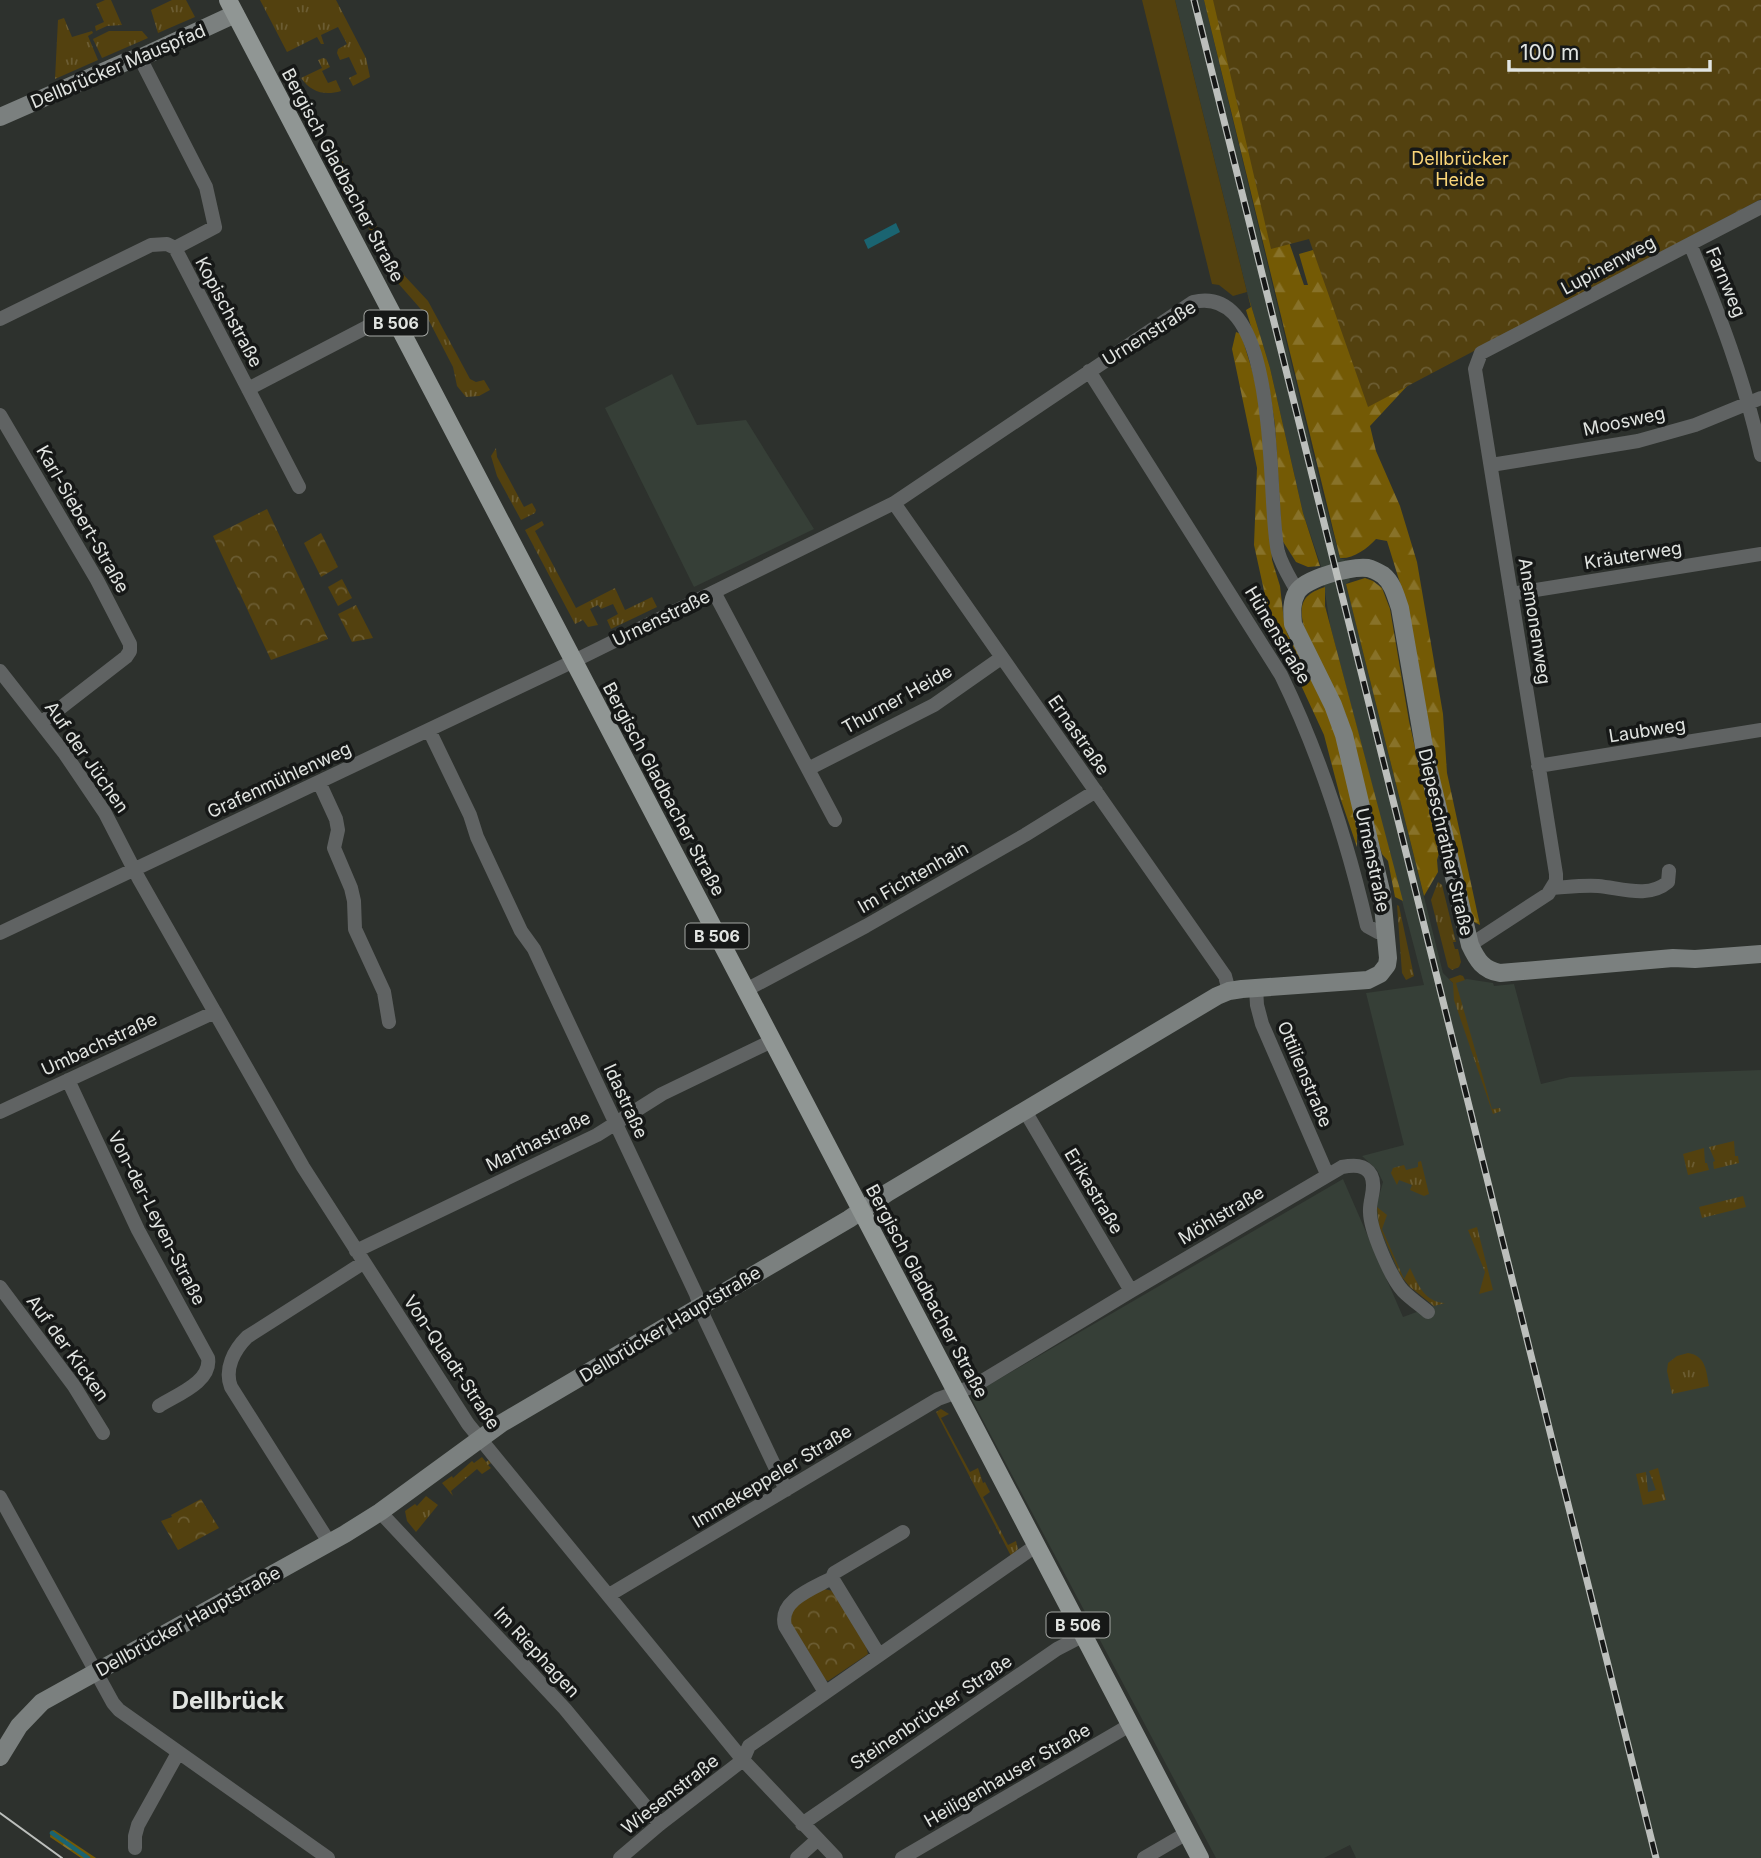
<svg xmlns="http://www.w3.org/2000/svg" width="1761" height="1858" viewBox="0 0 1761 1858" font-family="Inter,sans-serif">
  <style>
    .built { fill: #363f37 }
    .grass { fill: url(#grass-tufts) }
    .forest { fill: url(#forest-firs) }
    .park { fill: url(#park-crowns) }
    .garden { fill: #53410f }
    .water { fill: #1a6471 }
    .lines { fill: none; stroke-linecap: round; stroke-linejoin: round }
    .stream { stroke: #1a6471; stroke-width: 4.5 }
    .street { stroke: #606363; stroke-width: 14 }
    .secondary { stroke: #7b807f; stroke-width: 18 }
    .primary { stroke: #909694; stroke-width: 18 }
    .tram { stroke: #bcbfbc; stroke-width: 2 }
    .rail-casing { stroke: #bcbfbc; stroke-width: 7 }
    .rail { stroke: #161817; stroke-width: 4.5; stroke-dasharray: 13; stroke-linecap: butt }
    .labels { text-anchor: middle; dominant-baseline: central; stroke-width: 7; stroke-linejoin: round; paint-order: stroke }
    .shield { fill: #161817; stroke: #a4a7a4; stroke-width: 2 }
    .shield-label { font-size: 16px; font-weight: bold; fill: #e1e4e1 }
    .street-label { font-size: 18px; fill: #e1e4e1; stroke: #161817 }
    .park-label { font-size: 18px; fill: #fad578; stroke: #161817 }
    .district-label { font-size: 24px; font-weight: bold; fill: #e1e4e1; stroke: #161817 }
  </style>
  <defs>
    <pattern id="grass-tufts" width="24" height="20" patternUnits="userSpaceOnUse" patternTransform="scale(1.75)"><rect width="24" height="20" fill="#53410f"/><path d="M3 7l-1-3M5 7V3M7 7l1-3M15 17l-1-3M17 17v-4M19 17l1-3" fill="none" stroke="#6b5c32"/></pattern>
    <pattern id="forest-firs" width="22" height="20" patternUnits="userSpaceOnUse" patternTransform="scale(1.75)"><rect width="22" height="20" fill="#745a05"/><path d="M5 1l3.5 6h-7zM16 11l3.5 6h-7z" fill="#887229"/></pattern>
    <pattern id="park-crowns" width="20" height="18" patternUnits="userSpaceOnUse" patternTransform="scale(1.75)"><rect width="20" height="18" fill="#53410f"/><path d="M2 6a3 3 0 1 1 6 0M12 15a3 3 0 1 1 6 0" fill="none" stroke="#6b5c32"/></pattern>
  </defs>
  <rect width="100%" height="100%" fill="#2d312d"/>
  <path class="built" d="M 1175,0 L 1204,0 L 1322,491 L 1340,558 L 1346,560 L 1350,581 L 1346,584 L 1443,973 L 1453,983 L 1467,979 L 1493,983 L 1494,986 L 1514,984 L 1541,1084 L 1570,1077 L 1761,1070 L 1761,1858 L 1356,1858 L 1350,1845 L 1324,1858 L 1216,1858 L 970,1396 L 1343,1179 L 1403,1317 L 1433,1306 L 1400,1276 L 1378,1226 L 1376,1207 L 1383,1182 L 1377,1170 L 1362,1156 L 1404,1145 L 1366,993 L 1424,985 L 1330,625 L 1321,566 L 1303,513 L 1270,368 L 1247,292 Z
    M 672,374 L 697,425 L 746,420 L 814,529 L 694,587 L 605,408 Z"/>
  <path class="grass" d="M 105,0 L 111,0 L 122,25 L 107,26 L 96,31 L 95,26 L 104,22 L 96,4 Z
    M 172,0 L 186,0 L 195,17 L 158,33 L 151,10 Z
    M 260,0 L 336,0 L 366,58 L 370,77 L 353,86 L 349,78 L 357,74 L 349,57 L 340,60 L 337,53 L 338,49 L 347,44 L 338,27 L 321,35 L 324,44 L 321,44 L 317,37 L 287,52 Z
    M 64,18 L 72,37 L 92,31 L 93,33 L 88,36 L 98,60 L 55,79 L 58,20 Z
    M 109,31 L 142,31 L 148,38 L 102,58 L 93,39 Z
    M 323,58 L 326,59 L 330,67 L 322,71 L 328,83 L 336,80 L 341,91 C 324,96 311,92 301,78 L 322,68 L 318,60 Z
    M 329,136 L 334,140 L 337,151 L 354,184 L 347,188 L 328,150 Z
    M 357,190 L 401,272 L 428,301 L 470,379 L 476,382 L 484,380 L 490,390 L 479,396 L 466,397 L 457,386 L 453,367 L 426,315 L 397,282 L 350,193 Z
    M 496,448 L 497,457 L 524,507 L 532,503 L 536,510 L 535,513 L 521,520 L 497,476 L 491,456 Z
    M 542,521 L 544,525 L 535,531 L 576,608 L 615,588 L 625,610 L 652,597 L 657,607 L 611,629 L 607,620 L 618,614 L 613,604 L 601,609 L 598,605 L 590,609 L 598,625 L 588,627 L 583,620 L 575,624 L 525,530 Z
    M 1438,882 L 1442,885 L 1456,942 L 1453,942 L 1455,949 L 1458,949 L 1461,962 L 1459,967 L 1452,970 L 1448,967 L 1431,900 Z
    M 1397,905 L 1399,906 L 1414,976 L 1406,980 L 1402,973 Z
    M 1460,975 L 1463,976 L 1465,980 L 1456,983 L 1492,1109 L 1500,1108 L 1501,1111 L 1493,1114 L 1454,1000 L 1453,983 L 1449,979 Z
    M 1734,1141 L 1735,1156 L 1738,1156 L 1739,1163 L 1714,1169 L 1713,1162 L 1715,1161 L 1709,1147 Z
    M 1704,1148 L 1705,1163 L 1707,1163 L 1709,1170 L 1688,1175 L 1683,1154 Z
    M 1421,1161 L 1429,1194 L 1424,1196 L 1410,1190 L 1412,1185 L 1399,1180 L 1397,1185 L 1391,1173 L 1393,1168 L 1404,1165 L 1406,1170 L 1418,1167 L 1418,1162 Z
    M 1743,1196 L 1746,1207 L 1702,1218 L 1699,1207 Z
    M 1377,1207 L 1387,1215 L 1382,1229 L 1404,1279 L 1410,1268 C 1418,1284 1424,1302 1445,1303 L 1434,1306 L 1410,1287 L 1401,1276 L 1379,1226 Z
    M 1477,1227 L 1493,1290 L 1479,1294 L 1485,1272 L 1468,1230 Z
    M 1688,1353 C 1706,1356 1706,1370 1709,1386 L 1672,1394 L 1667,1371 L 1668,1363 L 1677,1356 Z
    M 941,1409 L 949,1414 L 941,1418 L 970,1472 L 978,1468 L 983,1483 L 985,1482 L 990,1492 L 983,1497 L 1008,1545 L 1016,1541 L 1018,1549 L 1011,1556 L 936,1412 Z
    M 482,1457 L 486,1462 L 489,1460 L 491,1463 L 488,1465 L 491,1468 L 482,1474 L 477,1469 L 451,1491 L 453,1496 L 442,1483 L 452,1476 L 453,1478 L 472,1461 L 474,1463 Z
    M 1658,1468 L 1666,1500 L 1643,1505 L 1636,1474 L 1646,1472 L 1648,1492 L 1656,1490 L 1649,1471 Z
    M 426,1496 L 438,1505 L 416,1532 L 407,1521 L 405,1511 L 415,1504 L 417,1506 Z"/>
  <path class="forest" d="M 1204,0 L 1221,0 L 1289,242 L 1304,285 L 1308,285 L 1299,254 L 1670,148 L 1460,352 L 1452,362 L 1409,384 L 1370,426 L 1376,451 L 1400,506 L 1417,562 L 1443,714 L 1447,773 L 1480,925 L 1472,921 L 1427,742 L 1404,596 L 1387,541 L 1376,539 C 1367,549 1353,559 1340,558 Z
    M 1247,292 L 1270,368 L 1303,513 L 1320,566 L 1308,567 L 1296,562 L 1282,540 L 1275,425 L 1269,386 L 1246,310 L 1251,307 Z
    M 1236,332 L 1241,334 L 1257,386 L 1265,439 L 1272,560 L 1280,586 L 1284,621 L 1287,633 L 1321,695 L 1338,742 L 1357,823 L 1357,847 L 1341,800 L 1324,735 L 1294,670 L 1269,633 L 1270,618 L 1254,545 L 1257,468 L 1232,349 Z
    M 1365,578 L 1373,581 L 1382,588 L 1390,609 L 1409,721 L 1439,853 L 1437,860 L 1438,872 L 1424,896 L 1346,584 Z
    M 1325,587 L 1325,606 L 1403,901 L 1395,897 L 1388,861 L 1382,854 L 1378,841 L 1346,715 L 1304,627 C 1298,604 1303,594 1325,587 Z
    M 54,1830 L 96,1858 L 81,1858 L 50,1837 L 51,1831 Z"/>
  <path class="park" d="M 1213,0 L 1761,0 L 1761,199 L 1368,407 L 1309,239 L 1271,249 Z
    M 267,509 L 328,639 L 271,660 L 213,536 Z
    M 321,533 L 338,567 L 321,577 L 304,543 Z
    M 342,579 L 352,598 L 338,606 L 328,587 Z
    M 356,605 L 373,638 L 352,642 L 338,614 Z
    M 201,1499 L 219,1528 L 178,1550 L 161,1521 L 172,1517 L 171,1515 Z
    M 824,1589 L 833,1591 L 865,1642 L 868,1654 L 828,1681 L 820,1677 L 789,1626 L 794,1605 Z"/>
  <path class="garden" d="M 1142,0 L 1175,0 L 1247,292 L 1233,296 L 1219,285 L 1212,284 Z"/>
  <path class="water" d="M 896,223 L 900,232 L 868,249 L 864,240 Z"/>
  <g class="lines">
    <path class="stream" d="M 52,1833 L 88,1858"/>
    <path class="street" d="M 140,58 L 206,187 L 215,227 L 175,248
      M 1690,244 C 1719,313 1745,381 1761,455
      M 175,248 L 299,487
      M 0,319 L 151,245 L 167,244 L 175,248
      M 1089,371 L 1281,675 C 1320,755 1347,840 1367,926 L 1378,932 L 1387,931
      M 248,389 L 392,314
      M 0,415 L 97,580 L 130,644 L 130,651 L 126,657 L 41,723
      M 1491,465 L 1638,441 L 1695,425 L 1761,398
      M 894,503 L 1225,976 L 1229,991
      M 714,592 L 835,820
      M 1511,594 L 1761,554
      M 0,671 L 65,754 L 105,813 L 139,879 L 303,1167 L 468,1424 L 743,1760 L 836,1858
      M 429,730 L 470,815 L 477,837 L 521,931 L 534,949 L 560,1005 L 696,1294 L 703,1315 L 786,1490
      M 1538,766 L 1761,730
      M 808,769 L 934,705 L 1001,658
      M 319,782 L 336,819 L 338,830 L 334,848 L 351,888 L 354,901 L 355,929 L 384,992 L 389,1022
      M 1553,888 C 1568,887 1584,885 1598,886 C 1621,888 1648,899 1668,882 L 1669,871
      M 0,933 L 574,661 L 894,503 L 1193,302 C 1283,281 1266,504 1278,552 C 1282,566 1290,578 1297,591
      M 1470,945 L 1548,894 L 1556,881 L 1556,874 L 1475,369 L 1481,353 L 1761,207
      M 1256,988 L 1257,1005 L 1262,1024 L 1327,1174
      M 746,990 L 866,926 L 1025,835 L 1096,791
      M 68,1080 L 138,1230 L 208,1358 C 212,1382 176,1395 159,1406
      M 1025,1111 L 1131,1291
      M 0,1112 L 215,1012
      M 356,1251 L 597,1135 L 662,1094 L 772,1041
      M 0,1287 L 74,1386 L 103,1433
      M 0,1497 L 113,1703 L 119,1710 L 328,1858
      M 380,1512 L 565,1709 L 660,1824
      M 329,1542 L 231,1387 C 224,1369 234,1350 247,1337 L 363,1263
      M 832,1578 L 879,1655
      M 609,1595 L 938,1399 L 974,1386 L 1131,1291 L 1342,1167 C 1353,1165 1365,1164 1371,1175 C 1377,1187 1369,1200 1370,1212 C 1370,1230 1391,1278 1403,1291 C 1411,1299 1420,1305 1428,1312
      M 825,1692 L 785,1626 C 778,1600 814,1588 832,1578 L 834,1573 L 903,1532
      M 743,1760 L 749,1746 L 1037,1545
      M 802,1824 L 1057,1649 L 1084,1635
      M 135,1848 L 135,1836 L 138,1825 L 178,1753
      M 620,1858 L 660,1824 L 743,1760
      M 797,1858 L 817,1840
      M 902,1858 L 1130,1725
      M 1144,1858 L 1187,1833"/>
    <path class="secondary" d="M 0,117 L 130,60 L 140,58 L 235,14
      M 0,1757 L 19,1726 L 42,1702 L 345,1534 L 380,1512 L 502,1423 L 849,1219 L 887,1193 L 1217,996 L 1229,991 L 1242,989 L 1368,980 L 1380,974 L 1387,965 L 1388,958 L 1382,895 L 1344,735 L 1333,705 L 1293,624 C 1292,613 1291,602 1297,592 C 1305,578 1352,566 1368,568 C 1373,569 1378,572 1383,575 C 1393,583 1396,597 1400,608 L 1426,758 L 1470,945 C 1477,960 1483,970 1500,973 L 1673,958 L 1695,959 L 1761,954"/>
    <path class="primary" d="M 228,0 L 1200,1858"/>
    <path class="tram" d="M 0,1813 L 62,1858"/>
    <g class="rail-casing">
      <path id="rail" d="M 1194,0 L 1656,1858"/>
    </g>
    <use href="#rail" class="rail"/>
  </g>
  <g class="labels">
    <g class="shield">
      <rect x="364.5" y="310.5" width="63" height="25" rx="5"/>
      <rect x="685.5" y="923.5" width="63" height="25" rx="5"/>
      <rect x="1046.5" y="1612.5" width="63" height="25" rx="5"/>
    </g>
    <g class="shield-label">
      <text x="396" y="323">B 506</text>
      <text x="717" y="936">B 506</text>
      <text x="1078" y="1625">B 506</text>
    </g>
    <g class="street-label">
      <text transform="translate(118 66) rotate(-23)">Dellbrücker Mauspfad</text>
      <text transform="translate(343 175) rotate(62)">Bergisch Gladbacher Straße</text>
      <text transform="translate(1608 265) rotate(-28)">Lupinenweg</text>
      <text transform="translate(1726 282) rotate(67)">Farnweg</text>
      <text transform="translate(229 312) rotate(62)">Kopischstraße</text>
      <text transform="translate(1149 333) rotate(-32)">Urnenstraße</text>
      <text transform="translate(1624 421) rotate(-12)">Moosweg</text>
      <text transform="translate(83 519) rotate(60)">Karl-Siebert-Straße</text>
      <text transform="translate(1633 555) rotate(-9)">Kräuterweg</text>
      <text transform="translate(661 618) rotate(-26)">Urnenstraße</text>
      <text transform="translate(1535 621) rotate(81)">Anemonenweg</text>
      <text transform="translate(1278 635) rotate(59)">Hünenstraße</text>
      <text transform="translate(897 699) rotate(-29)">Thurner Heide</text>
      <text transform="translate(1647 730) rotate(-9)">Laubweg</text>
      <text transform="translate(1079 735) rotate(55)">Ernastraße</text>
      <text transform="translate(87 757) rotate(55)">Auf der Jüchen</text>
      <text transform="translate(279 780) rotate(-25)">Grafenmühlenweg</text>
      <text transform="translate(664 789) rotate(62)">Bergisch Gladbacher Straße</text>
      <text transform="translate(1446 842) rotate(77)">Diepeschrather Straße</text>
      <text transform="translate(1373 860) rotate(78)">Urnenstraße</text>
      <text transform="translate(913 877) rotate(-30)">Im Fichtenhain</text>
      <text transform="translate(99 1044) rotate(-25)">Umbachstraße</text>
      <text transform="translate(1305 1074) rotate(67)">Ottilienstraße</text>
      <text transform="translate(626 1101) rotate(65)">Idastraße</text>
      <text transform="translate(538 1141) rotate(-26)">Marthastraße</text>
      <text transform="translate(1094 1191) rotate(59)">Erikastraße</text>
      <text transform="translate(1221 1215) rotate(-31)">Möhlstraße</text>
      <text transform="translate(157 1218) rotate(63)">Von-der-Leyen-Straße</text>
      <text transform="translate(927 1291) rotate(62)">Bergisch Gladbacher Straße</text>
      <text transform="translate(670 1324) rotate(-31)">Dellbrücker Hauptstraße</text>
      <text transform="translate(68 1348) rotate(54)">Auf der Kicken</text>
      <text transform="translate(452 1362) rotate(56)">Von-Quadt-Straße</text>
      <text transform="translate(772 1476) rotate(-31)">Immekeppeler Straße</text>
      <text transform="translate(188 1621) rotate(-29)">Dellbrücker Hauptstraße</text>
      <text transform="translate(537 1652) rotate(47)">Im Riephagen</text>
      <text transform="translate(931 1712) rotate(-34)">Steinenbrücker Straße</text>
      <text transform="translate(1007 1775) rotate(-30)">Heiligenhauser Straße</text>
      <text transform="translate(670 1794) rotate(-38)">Wiesenstraße</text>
    </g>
    <g class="park-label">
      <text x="1460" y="158">Dellbrücker<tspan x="1460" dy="21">Heide</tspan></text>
    </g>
    <g class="district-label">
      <text x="228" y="1700">Dellbrück</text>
    </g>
  </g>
  <path d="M1509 60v10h201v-10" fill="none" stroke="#e1e4e1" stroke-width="3.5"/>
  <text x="1520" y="60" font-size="21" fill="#e1e4e1" stroke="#161817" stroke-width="5" paint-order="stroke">100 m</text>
</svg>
